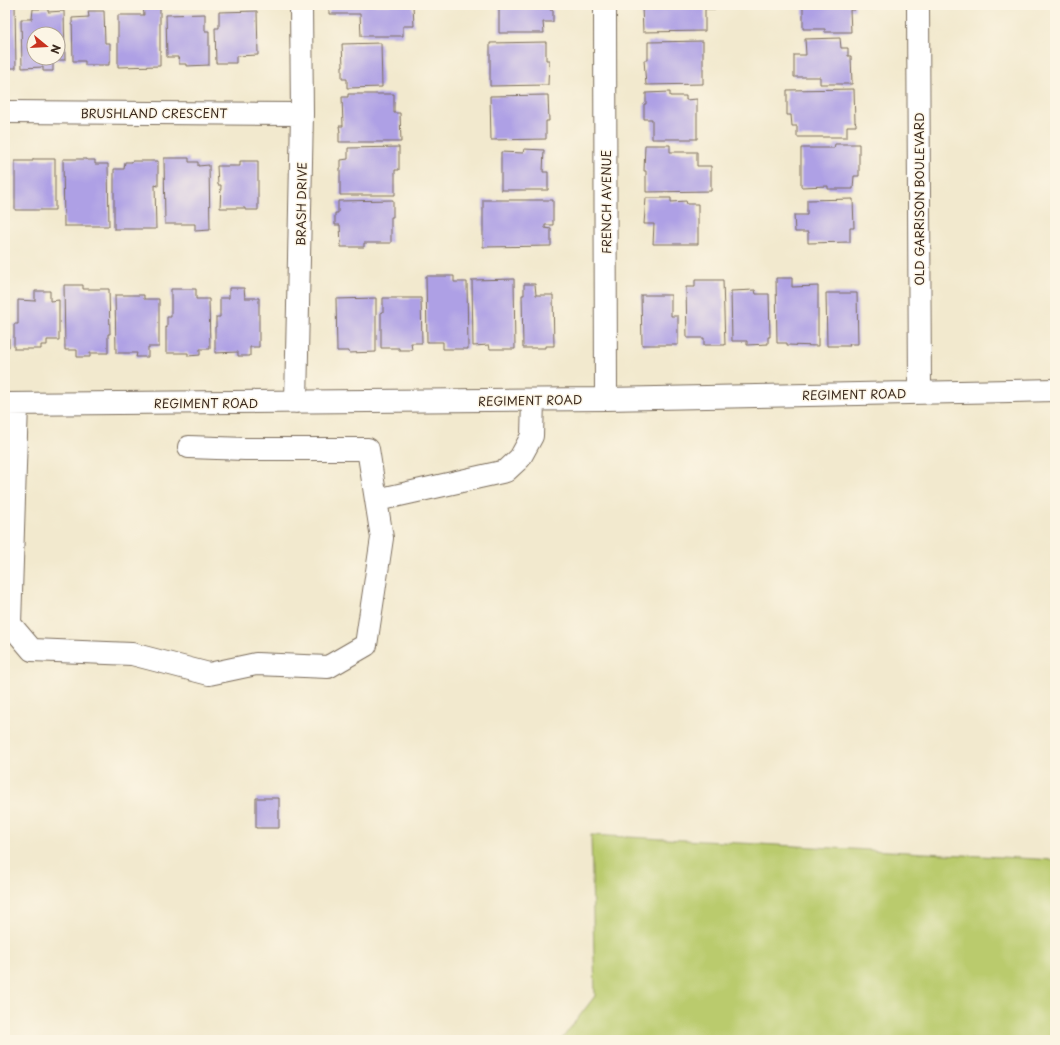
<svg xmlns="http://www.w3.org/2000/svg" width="1060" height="1045" viewBox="0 0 1060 1045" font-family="'Playpen Sans',sans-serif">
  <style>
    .green { fill: #bacb6d; stroke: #7a7a46 }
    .building { fill: #aea0e5; fill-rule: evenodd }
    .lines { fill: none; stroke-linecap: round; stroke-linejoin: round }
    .minor-casing { stroke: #7b6d5c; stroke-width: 24 }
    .minor { stroke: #fff; stroke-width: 22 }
    .labels { text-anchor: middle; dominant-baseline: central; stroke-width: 3; stroke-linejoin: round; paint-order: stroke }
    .street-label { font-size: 12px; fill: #3b2a1e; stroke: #fcf5e5 }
  </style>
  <rect width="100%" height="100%" fill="#fcf5e5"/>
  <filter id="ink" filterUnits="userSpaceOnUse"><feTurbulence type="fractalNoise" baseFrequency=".025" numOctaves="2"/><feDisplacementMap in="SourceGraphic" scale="8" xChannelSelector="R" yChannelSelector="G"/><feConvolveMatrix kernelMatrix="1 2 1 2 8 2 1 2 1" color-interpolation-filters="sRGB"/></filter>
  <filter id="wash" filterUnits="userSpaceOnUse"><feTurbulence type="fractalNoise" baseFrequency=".012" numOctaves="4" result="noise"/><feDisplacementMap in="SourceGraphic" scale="16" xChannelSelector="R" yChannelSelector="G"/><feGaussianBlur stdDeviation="0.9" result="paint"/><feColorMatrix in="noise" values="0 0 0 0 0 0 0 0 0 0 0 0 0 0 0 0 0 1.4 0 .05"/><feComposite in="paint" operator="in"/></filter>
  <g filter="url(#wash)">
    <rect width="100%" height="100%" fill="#f2e9ce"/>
    <path class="green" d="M 591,835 L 1055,860 L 1055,1040 L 561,1040 L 595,996 Z"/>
    <g id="blocks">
      <path class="building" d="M 5,5 L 15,5 L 16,68 L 5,68 Z
        M 143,5 L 160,5 L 160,66 L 118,67 L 118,15 L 144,15 Z
        M 329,5 L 413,5 L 414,26 L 403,26 L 403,36 L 361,36 L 360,14 L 329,14 Z
        M 499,5 L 550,5 L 550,10 L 553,10 L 553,22 L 543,22 L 544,33 L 499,33 Z
        M 649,5 L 716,5 L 716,9 L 705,9 L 705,31 L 643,32 L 642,7 L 649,7 Z
        M 791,5 L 855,5 L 855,10 L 850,10 L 851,32 L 825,32 L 825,29 L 803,29 L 803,7 L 791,7 Z
        M 33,9 L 48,9 L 48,12 L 64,11 L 65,60 L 53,60 L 53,71 L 43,71 L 43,67 L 22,68 L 21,19 L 32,19 ZM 34,34 L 58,34 L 58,58 L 34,58 Z
        M 88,11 L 104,11 L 105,43 L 110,43 L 110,62 L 109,62 L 109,65 L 85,65 L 85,61 L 73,61 L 72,18 L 89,17 Z
        M 257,11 L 258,55 L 236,56 L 236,63 L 216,63 L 215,28 L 219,28 L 219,12 Z
        M 205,14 L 205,31 L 209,31 L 209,65 L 186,66 L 186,64 L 179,64 L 179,58 L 178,59 L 178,57 L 167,57 L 166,15 Z
        M 840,38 L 841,48 L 848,48 L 848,56 L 851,56 L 852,84 L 820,84 L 820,77 L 794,77 L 794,55 L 806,55 L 805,39 Z
        M 703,41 L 703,84 L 646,85 L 644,60 L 648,60 L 648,42 Z
        M 546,42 L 546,60 L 549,60 L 548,85 L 490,86 L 490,43 Z
        M 381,43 L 382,87 L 347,88 L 347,79 L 342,79 L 342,66 L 343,66 L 342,44 Z
        M 854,89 L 855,122 L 856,123 L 856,126 L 847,126 L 847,137 L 797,137 L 797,126 L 792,126 L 791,115 L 787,115 L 787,90 Z
        M 670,92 L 670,96 L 686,96 L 686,100 L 697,99 L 697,139 L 652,139 L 652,119 L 644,119 L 644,104 L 646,104 L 646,93 Z
        M 348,94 L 394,94 L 394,113 L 400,113 L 401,142 L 339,142 L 339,132 L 340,132 L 339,126 L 343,126 L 342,97 L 348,97 Z
        M 548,95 L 549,121 L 546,121 L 546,139 L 491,140 L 490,96 Z
        M 835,144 L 859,144 L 859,176 L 854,176 L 853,189 L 828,189 L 828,186 L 801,187 L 801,148 L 834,148 Z
        M 645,145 L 670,145 L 670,152 L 697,152 L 697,166 L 711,166 L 711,191 L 646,192 L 646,171 L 644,171 Z
        M 399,147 L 399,170 L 395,170 L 395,195 L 340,195 L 340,168 L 341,168 L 341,160 L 348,159 L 348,148 Z
        M 524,149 L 544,150 L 543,172 L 548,172 L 548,190 L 501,190 L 501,152 L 523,153 Z
        M 164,158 L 189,158 L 189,162 L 198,162 L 198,166 L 209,165 L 210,230 L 195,231 L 195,224 L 165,224 Z
        M 5,159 L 7,159 L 7,185 L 5,185 Z
        M 33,159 L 55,159 L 55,210 L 15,210 L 15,161 L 33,161 Z
        M 63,159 L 87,159 L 87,160 L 95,160 L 95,164 L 108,164 L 109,226 L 64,226 Z
        M 132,161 L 158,161 L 158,186 L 155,185 L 156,229 L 114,229 L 114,169 L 124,169 L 125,162 L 132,162 Z
        M 240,161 L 258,161 L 258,210 L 245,210 L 245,208 L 220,208 L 221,185 L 218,185 L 217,166 L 240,166 Z
        M 646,198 L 671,198 L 671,202 L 686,201 L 687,204 L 698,204 L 698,244 L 653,244 L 654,224 L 644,224 Z
        M 853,199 L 854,228 L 850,228 L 850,242 L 808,243 L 808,232 L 795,232 L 794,215 L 807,215 L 807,200 Z
        M 393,200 L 393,217 L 391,217 L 391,243 L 364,243 L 364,247 L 341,247 L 340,225 L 335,225 L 335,213 L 338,213 L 338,201 Z
        M 483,200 L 553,200 L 553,225 L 545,225 L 545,228 L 551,229 L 551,246 L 483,247 Z
        M 426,276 L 454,276 L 454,282 L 467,282 L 468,349 L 443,349 L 443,342 L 427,342 Z
        M 776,278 L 792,278 L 792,287 L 818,286 L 818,346 L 787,345 L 787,343 L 777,343 Z
        M 514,279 L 515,349 L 490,349 L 489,345 L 473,346 L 472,280 Z
        M 695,280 L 723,280 L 725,345 L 704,345 L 704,338 L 687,338 L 686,287 L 695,287 Z
        M 524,284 L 535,284 L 536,295 L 553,295 L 554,346 L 545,346 L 545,348 L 523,348 L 522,295 L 524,295 Z
        M 64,285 L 83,285 L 83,289 L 109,289 L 110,334 L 108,334 L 108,353 L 90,353 L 90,357 L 77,357 L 77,350 L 65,350 Z
        M 229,288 L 244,288 L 245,298 L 259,298 L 259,347 L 250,347 L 250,356 L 238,356 L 238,352 L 215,353 L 215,327 L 216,327 L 216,317 L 220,317 L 220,298 L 229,298 Z
        M 171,289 L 196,289 L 196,299 L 209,299 L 210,349 L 200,349 L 200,355 L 188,356 L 188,353 L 166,353 L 166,327 L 167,328 L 167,317 L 171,317 Z
        M 755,290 L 756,294 L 769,294 L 770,337 L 768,337 L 768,344 L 747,345 L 747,341 L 732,341 L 731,291 Z
        M 35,291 L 50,291 L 50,301 L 59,300 L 59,340 L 47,340 L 47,345 L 41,345 L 41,349 L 14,349 L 14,324 L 18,324 L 18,300 L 35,301 Z
        M 826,293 L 857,293 L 858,344 L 849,344 L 850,346 L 827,346 Z
        M 115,295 L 144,295 L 144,299 L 159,299 L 159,347 L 148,347 L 148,357 L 136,357 L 137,353 L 116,353 Z
        M 641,295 L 671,295 L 671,316 L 678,316 L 678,345 L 642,345 Z
        M 376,298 L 376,352 L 349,353 L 349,351 L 337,351 L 336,299 Z
        M 383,298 L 421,298 L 422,343 L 411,343 L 412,350 L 399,350 L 399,348 L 381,348 L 381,312 L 383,312 Z
        M 5,299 L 8,299 L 9,347 L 5,347 Z
        M 256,798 L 279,798 L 279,828 L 256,828 Z"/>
    </g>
  </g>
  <g filter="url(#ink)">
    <use href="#blocks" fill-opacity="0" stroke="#7b6d5c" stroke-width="1"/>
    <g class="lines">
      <g class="minor-casing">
        <path id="minor" d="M 605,5 L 606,399
          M 918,5 L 920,392
          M 5,112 L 302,114
          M 296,402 L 302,114 L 301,5
          M 5,404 L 606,399 L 1055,390
          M 377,500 L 506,471 L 520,458 L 532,436 L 533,400
          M 5,623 L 10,624 L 17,404
          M 10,624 L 32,650 L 132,654 L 209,674 L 256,664 L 328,667 L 366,645 L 382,538 L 368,449 L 245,449 L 189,447"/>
      </g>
      <use href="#minor" class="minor"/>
    </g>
  </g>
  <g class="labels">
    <g class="street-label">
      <text x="154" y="113">BRUSHLAND CRESCENT</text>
      <text transform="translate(919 199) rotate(-90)">OLD GARRISON BOULEVARD</text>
      <text transform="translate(606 202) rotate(-90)">FRENCH AVENUE</text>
      <text transform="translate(301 204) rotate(-89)">BRASH DRIVE</text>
      <text transform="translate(854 394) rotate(-1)">REGIMENT ROAD</text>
      <text transform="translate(530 400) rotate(-1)">REGIMENT ROAD</text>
      <text x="206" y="403">REGIMENT ROAD</text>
    </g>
  </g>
  <rect width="1060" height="1045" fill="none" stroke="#fcf5e5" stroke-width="20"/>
  <g transform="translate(46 46) rotate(108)"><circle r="19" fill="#fcf5e5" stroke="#afa495"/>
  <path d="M0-3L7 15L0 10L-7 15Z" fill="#c8321e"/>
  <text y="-6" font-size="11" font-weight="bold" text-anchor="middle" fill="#3b2a1e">N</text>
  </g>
</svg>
